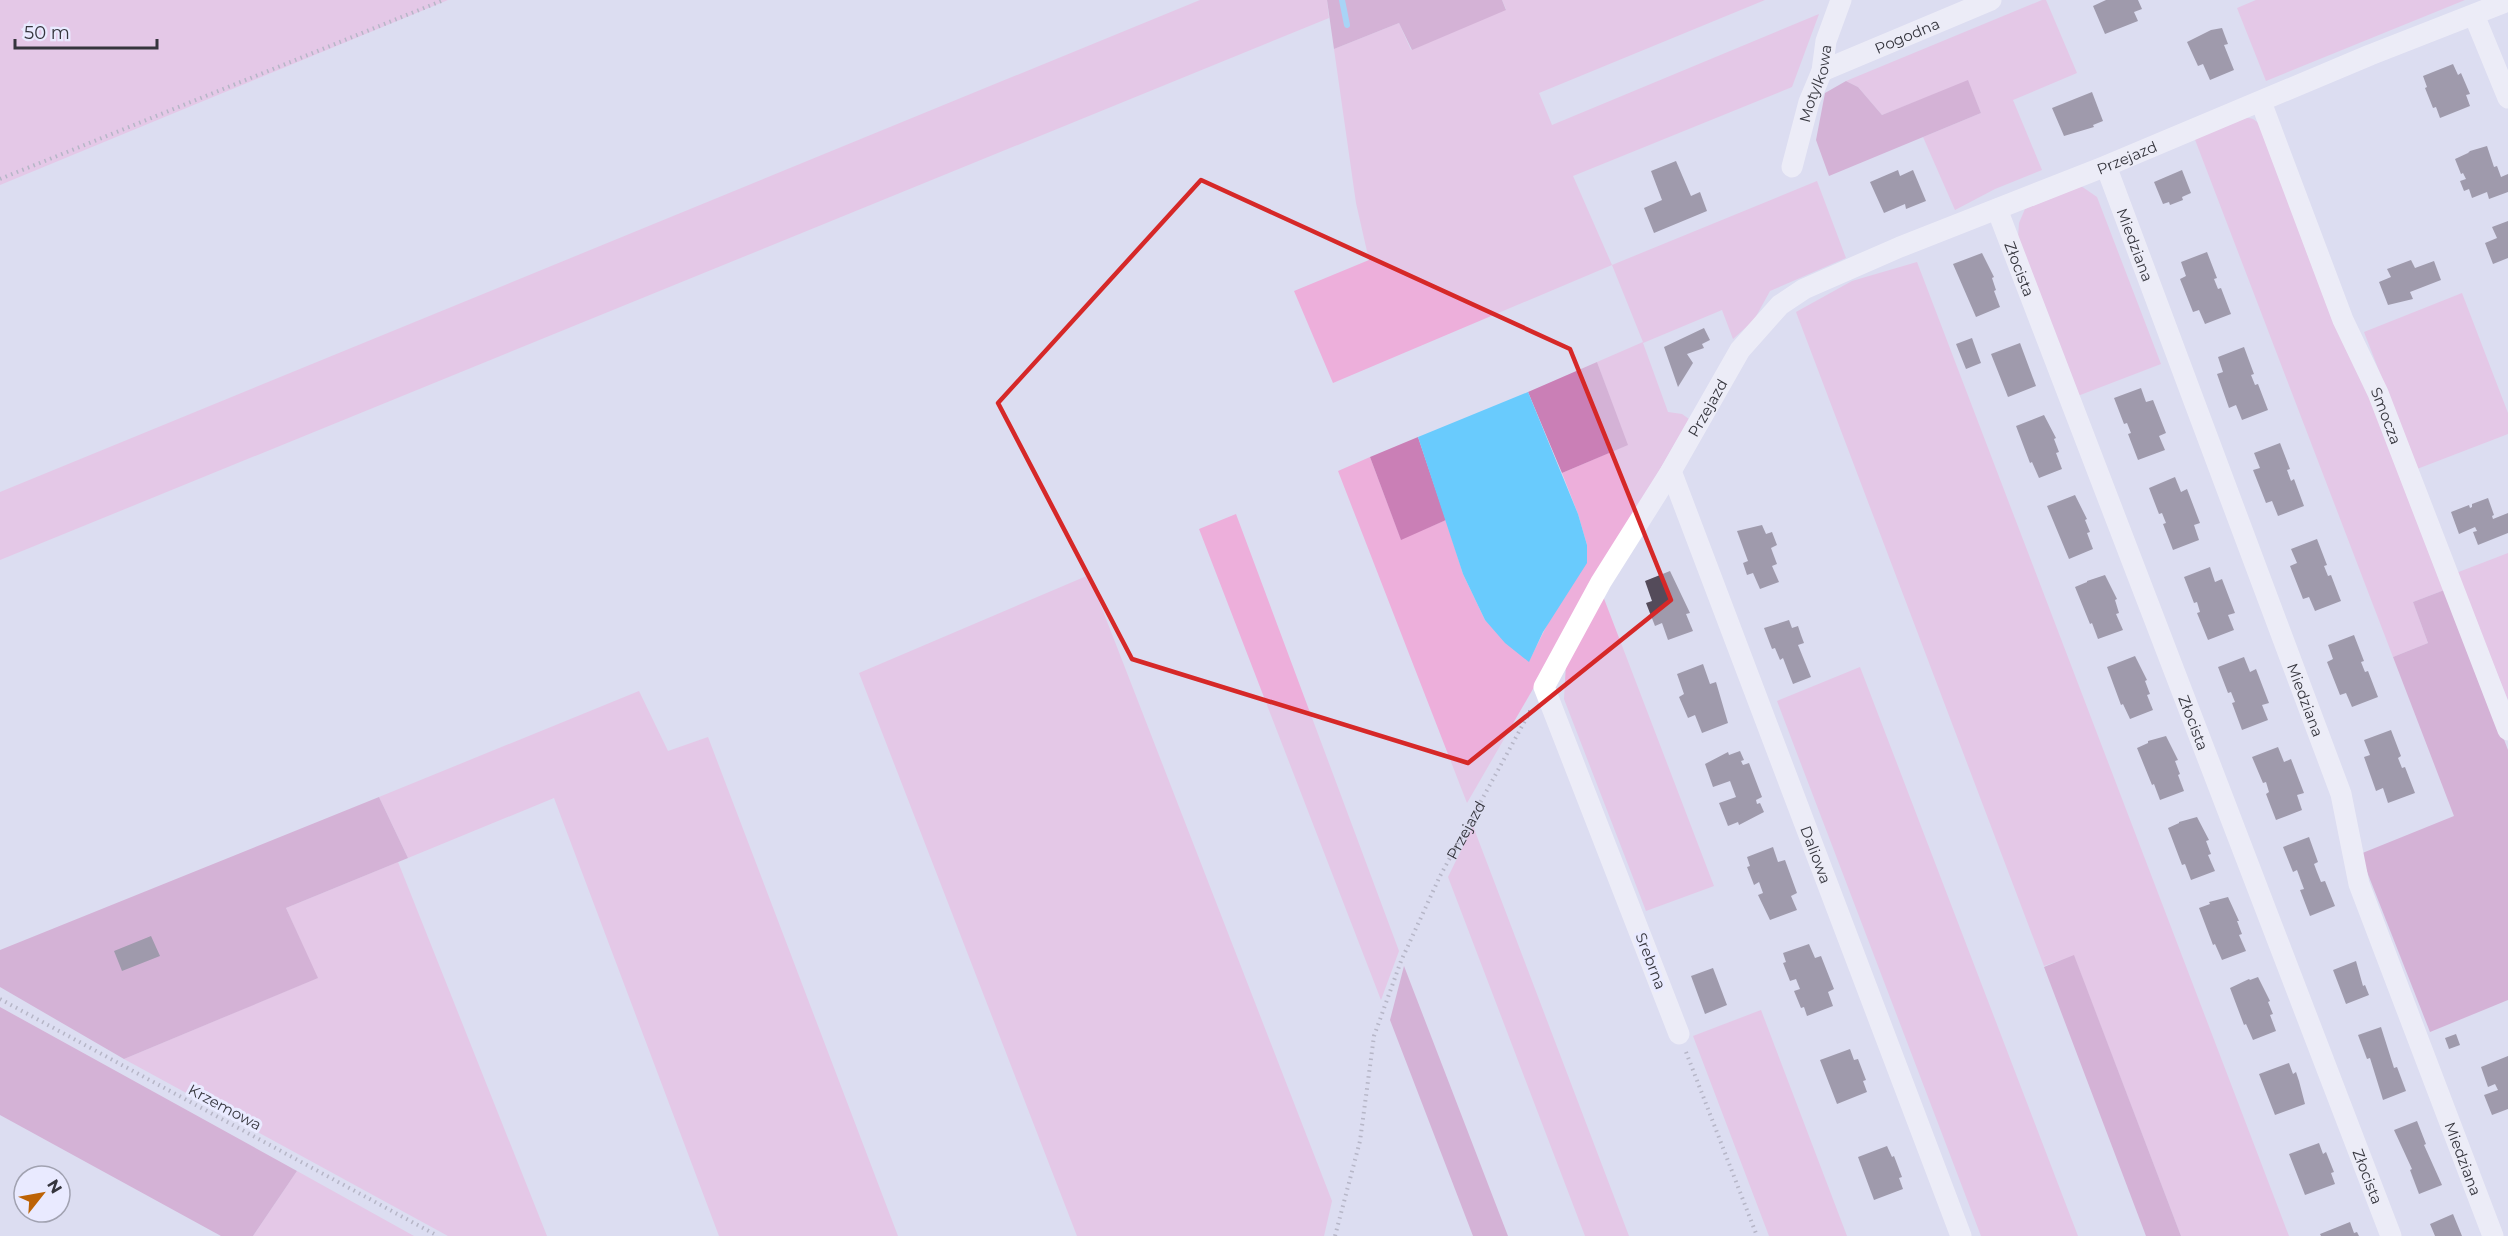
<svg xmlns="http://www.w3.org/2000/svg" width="2508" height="1236" viewBox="0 0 2508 1236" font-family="Montserrat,sans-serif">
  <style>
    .green { fill: #edafdb }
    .forest { fill: #ca7fb6 }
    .water { fill: #69cbfd }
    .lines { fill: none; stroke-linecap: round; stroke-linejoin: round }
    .stream { stroke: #69cbfd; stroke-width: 6 }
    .building { fill: #544b5a }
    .path { stroke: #878795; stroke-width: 4; stroke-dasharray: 1.5 4.5; stroke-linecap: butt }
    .minor { stroke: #fff; stroke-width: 21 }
    .marked { fill: none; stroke: #d62828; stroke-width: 4.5; stroke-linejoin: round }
    .labels { text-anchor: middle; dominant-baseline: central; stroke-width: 6; stroke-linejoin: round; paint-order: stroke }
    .street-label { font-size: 15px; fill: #35353d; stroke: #e9eaff }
  </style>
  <rect width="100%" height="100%" fill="#dcddf1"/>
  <path class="green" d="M 0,0 L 448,0 L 0,185 Z
    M 1200,0 L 1327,0 L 1329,18 L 0,560 L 0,492 Z
    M 1502,0 L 1765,0 L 1539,93 L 1552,125 L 1819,14 L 1792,87 L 1573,176 L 1612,265 L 1817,181 L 1846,258 L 1770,291 L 1754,320 L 1733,339 L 1722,310 L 1643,343 L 1668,412 L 1682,414 L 1689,419 L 1467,803 L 1338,471 L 1370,457 L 1401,539 L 1446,520 L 1463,574 L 1485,620 L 1529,661 L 1587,545 L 1578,514 L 1562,473 L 1627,445 L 1597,362 L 1643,342 L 1612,265 L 1333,383 L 1294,291 L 1369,260 L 1356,203 L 1334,49 L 1399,23 L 1411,50 L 1506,9 Z
    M 2042,0 L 2046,0 L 2077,73 L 2013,100 L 2042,170 L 1995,189 L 1955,210 L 1923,137 L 1981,113 L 1968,81 L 1882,115 L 1858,87 L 1846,81 Z
    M 2256,0 L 2465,0 L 2266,81 L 2237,8 Z
    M 2245,117 L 2253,119 L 2260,124 L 2364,376 L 2447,589 L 2413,602 L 2428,643 L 2393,657 L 2194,137 Z
    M 2081,186 L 2097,197 L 2161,364 L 2075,397 L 2018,238 L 2019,223 L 2025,209 Z
    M 1917,262 L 2289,1236 L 2181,1236 L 2074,956 L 2044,966 L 1796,312 L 1852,281 Z
    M 2462,293 L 2508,413 L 2508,434 L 2417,469 L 2364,332 Z
    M 1236,514 L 1399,951 L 1381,1000 L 1199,529 Z
    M 2508,553 L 2508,700 L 2456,573 Z
    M 1089,575 L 1332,1201 L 1324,1236 L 1077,1236 L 859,673 Z
    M 1603,596 L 1714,886 L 1646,911 L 1564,699 L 1566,664 Z
    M 1860,667 L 2078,1236 L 1981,1236 L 1777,701 Z
    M 639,691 L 668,751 L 708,737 L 898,1236 L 719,1236 L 554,798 L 408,858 L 379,797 Z
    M 1473,826 L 1629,1236 L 1585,1236 L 1448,877 Z
    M 398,862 L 547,1236 L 448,1236 L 124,1059 L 317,978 L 286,908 Z
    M 1761,1010 L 1847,1236 L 1769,1236 L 1693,1036 Z
    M 297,1171 L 414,1236 L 253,1236 Z"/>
  <path class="forest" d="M 1327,0 L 1502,0 L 1506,10 L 1412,50 L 1399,23 L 1334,49 Z
    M 1968,80 L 1981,113 L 1829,176 L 1816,140 L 1825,93 L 1846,81 L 1858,87 L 1882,115 Z
    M 1597,362 L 1628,445 L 1562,473 L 1528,392 Z
    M 1418,437 L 1446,520 L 1401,540 L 1370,457 Z
    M 2447,589 L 2508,750 L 2508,1000 L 2430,1032 L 2360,854 L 2454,816 L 2393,657 L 2428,643 L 2413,602 Z
    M 379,797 L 408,858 L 286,908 L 318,978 L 124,1059 L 0,987 L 0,950 Z
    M 2074,955 L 2181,1236 L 2146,1236 L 2044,967 Z
    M 1404,966 L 1508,1236 L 1473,1236 L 1390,1020 Z
    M 0,1007 L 297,1171 L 253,1236 L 221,1236 L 0,1115 Z"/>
  <path class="water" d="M 1528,392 L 1578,514 L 1587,545 L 1587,563 L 1543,632 L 1529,662 L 1505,643 L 1485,620 L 1463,574 L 1418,437 Z"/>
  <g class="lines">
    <path class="stream" d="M 1342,0 L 1347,25"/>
  </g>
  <path class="building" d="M 2106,0 L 2138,0 L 2142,9 L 2134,12 L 2138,21 L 2105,34 L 2093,6 Z
    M 2222,28 L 2228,44 L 2224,45 L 2234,70 L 2210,80 L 2203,64 L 2198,66 L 2187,42 L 2211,30 Z
    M 2453,64 L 2458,75 L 2461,73 L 2470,94 L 2466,95 L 2470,106 L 2440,118 L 2436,107 L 2433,108 L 2425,88 L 2427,87 L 2423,76 Z
    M 2092,92 L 2103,121 L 2093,125 L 2094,127 L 2064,136 L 2052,108 Z
    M 2487,146 L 2494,167 L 2497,166 L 2501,177 L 2508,174 L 2508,192 L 2489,199 L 2487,192 L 2472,198 L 2469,189 L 2464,191 L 2460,181 L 2466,179 L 2463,173 L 2461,174 L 2455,159 L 2468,153 L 2470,151 Z
    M 1676,161 L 1691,196 L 1700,192 L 1707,211 L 1654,233 L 1644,208 L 1662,200 L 1651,171 Z
    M 1898,170 L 1900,176 L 1913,170 L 1926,201 L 1906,209 L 1905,204 L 1884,213 L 1870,182 Z
    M 2182,170 L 2191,193 L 2182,197 L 2183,200 L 2170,205 L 2169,202 L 2163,204 L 2154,182 Z
    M 2508,221 L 2508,258 L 2493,264 L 2485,243 L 2497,238 L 2492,227 Z
    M 2207,252 L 2217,278 L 2214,279 L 2218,289 L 2221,288 L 2231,314 L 2205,324 L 2199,310 L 2193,312 L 2180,279 L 2186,276 L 2181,262 Z
    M 1982,253 L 1994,277 L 1992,278 L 1996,290 L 1994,291 L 2000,307 L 1976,317 L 1953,264 Z
    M 2411,260 L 2415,268 L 2434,261 L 2441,280 L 2410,292 L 2413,299 L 2388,305 L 2379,282 L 2391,277 L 2387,269 Z
    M 1704,328 L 1710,340 L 1702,344 L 1704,348 L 1687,354 L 1693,363 L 1678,387 L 1664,347 Z
    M 1972,338 L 1981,363 L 1966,369 L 1956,344 Z
    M 2020,343 L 2036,386 L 2008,397 L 1991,354 Z
    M 2244,347 L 2254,374 L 2251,375 L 2255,385 L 2258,384 L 2268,410 L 2242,420 L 2236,405 L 2229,408 L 2217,374 L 2223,372 L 2218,357 Z
    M 2141,388 L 2146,402 L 2153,400 L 2166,433 L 2159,436 L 2165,450 L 2138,460 L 2128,434 L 2131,433 L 2127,423 L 2124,424 L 2114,398 Z
    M 2044,415 L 2056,438 L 2054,439 L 2059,452 L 2056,453 L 2062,469 L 2039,478 L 2032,462 L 2030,463 L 2016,426 Z
    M 2280,443 L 2290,469 L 2287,470 L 2291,481 L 2294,479 L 2304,506 L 2278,516 L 2272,501 L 2266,503 L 2253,470 L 2260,468 L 2254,453 Z
    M 2175,477 L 2181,492 L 2187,489 L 2200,523 L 2194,525 L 2199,540 L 2173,550 L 2163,524 L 2166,523 L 2162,513 L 2159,514 L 2149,488 Z
    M 2075,495 L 2087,519 L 2085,520 L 2090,532 L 2087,533 L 2093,549 L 2069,559 L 2047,506 Z
    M 2488,498 L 2494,515 L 2492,516 L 2493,519 L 2508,513 L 2508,533 L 2478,545 L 2473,532 L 2477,531 L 2475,527 L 2459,534 L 2451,512 L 2469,505 L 2470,508 L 2472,507 L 2472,504 Z
    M 1762,525 L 1766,534 L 1772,532 L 1777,545 L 1771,548 L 1777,564 L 1772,566 L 1779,582 L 1760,589 L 1753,573 L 1747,575 L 1743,563 L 1748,561 L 1737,531 Z
    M 2317,539 L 2327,565 L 2324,566 L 2328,576 L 2331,575 L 2341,601 L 2315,611 L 2309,597 L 2303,599 L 2290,566 L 2297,563 L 2291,549 Z
    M 2210,567 L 2215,582 L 2222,579 L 2235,613 L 2228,615 L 2234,630 L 2208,640 L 2197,613 L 2200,612 L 2197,602 L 2194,603 L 2184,577 Z
    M 1670,571 L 1690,613 L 1686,614 L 1693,631 L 1668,640 L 1662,623 L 1655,626 L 1646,603 L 1652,601 L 1645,581 Z
    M 2105,575 L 2117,599 L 2115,600 L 2119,613 L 2116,614 L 2123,630 L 2098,639 L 2092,623 L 2090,624 L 2075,587 L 2087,582 L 2087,581 Z
    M 1789,620 L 1792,628 L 1798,626 L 1801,635 L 1804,643 L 1798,645 L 1811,677 L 1793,684 L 1783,658 L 1780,660 L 1775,648 L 1772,649 L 1764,628 Z
    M 2354,635 L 2364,661 L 2361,662 L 2365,672 L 2368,671 L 2378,697 L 2352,707 L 2346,693 L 2340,695 L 2327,662 L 2333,659 L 2328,645 Z
    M 2135,656 L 2147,680 L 2145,681 L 2150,694 L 2147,695 L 2153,710 L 2130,719 L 2123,704 L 2121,705 L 2107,667 Z
    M 2244,657 L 2250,672 L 2256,669 L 2269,703 L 2262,705 L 2268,720 L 2242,730 L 2232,703 L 2235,702 L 2231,692 L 2228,693 L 2218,667 Z
    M 1703,664 L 1710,684 L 1716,682 L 1728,723 L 1702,733 L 1695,715 L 1688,718 L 1679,697 L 1684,694 L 1677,674 Z
    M 2391,730 L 2401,756 L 2398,758 L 2402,768 L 2405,767 L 2415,793 L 2388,803 L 2383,788 L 2376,791 L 2364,757 L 2370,755 L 2364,740 Z
    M 2166,736 L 2178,760 L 2175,761 L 2180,774 L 2178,775 L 2184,791 L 2160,800 L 2154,784 L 2152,785 L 2137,748 L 2148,743 L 2148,741 Z
    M 2278,747 L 2284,762 L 2291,759 L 2304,793 L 2297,795 L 2302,810 L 2276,820 L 2266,794 L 2269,792 L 2266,782 L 2263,783 L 2252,757 Z
    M 1740,751 L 1744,760 L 1741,761 L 1743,765 L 1749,763 L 1762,797 L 1756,800 L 1757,804 L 1760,803 L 1764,812 L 1739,825 L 1738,822 L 1728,826 L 1719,803 L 1736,797 L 1730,781 L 1713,787 L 1705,764 L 1728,752 L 1729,755 Z
    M 2197,817 L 2209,840 L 2206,841 L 2211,854 L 2208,855 L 2215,871 L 2191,880 L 2185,864 L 2182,865 L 2168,828 L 2179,823 L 2179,822 Z
    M 2309,837 L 2318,862 L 2314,864 L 2317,872 L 2321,882 L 2325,881 L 2335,906 L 2310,916 L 2300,890 L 2304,889 L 2301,881 L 2297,870 L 2293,872 L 2283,847 Z
    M 1773,847 L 1778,862 L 1785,860 L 1797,893 L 1791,896 L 1797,910 L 1770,920 L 1758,895 L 1763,893 L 1759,882 L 1754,885 L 1747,867 L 1750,866 L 1747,857 Z
    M 2228,897 L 2239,921 L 2237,921 L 2242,934 L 2239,935 L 2246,951 L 2222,960 L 2215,944 L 2213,945 L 2199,908 L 2210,904 L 2209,902 Z
    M 151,936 L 160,956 L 122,971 L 114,951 Z
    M 1809,944 L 1815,958 L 1821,956 L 1834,989 L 1828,992 L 1833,1006 L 1807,1016 L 1804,1007 L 1801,1008 L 1794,991 L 1800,989 L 1796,979 L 1790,981 L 1783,963 L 1786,962 L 1783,953 Z
    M 2356,961 L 2363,986 L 2365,985 L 2369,995 L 2346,1004 L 2333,970 Z
    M 1713,968 L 1727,1005 L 1705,1014 L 1691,976 Z
    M 2258,977 L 2270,1001 L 2268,1002 L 2273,1014 L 2270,1015 L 2276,1031 L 2253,1040 L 2246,1024 L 2244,1025 L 2230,988 L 2249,979 L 2250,980 Z
    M 2381,1027 L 2394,1068 L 2397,1067 L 2406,1091 L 2383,1100 L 2370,1058 L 2367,1059 L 2358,1035 Z
    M 2456,1034 L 2460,1045 L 2449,1049 L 2445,1038 Z
    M 1850,1049 L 1854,1060 L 1858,1059 L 1866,1080 L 1863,1081 L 1867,1092 L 1837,1104 L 1820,1060 Z
    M 2508,1056 L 2508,1109 L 2492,1115 L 2484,1095 L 2498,1090 L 2495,1084 L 2488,1087 L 2481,1067 Z
    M 2289,1063 L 2293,1074 L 2296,1072 L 2299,1081 L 2305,1104 L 2275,1115 L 2259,1074 Z
    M 2417,1121 L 2426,1144 L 2424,1145 L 2442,1185 L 2419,1194 L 2410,1170 L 2412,1169 L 2394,1130 Z
    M 2319,1143 L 2323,1154 L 2326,1152 L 2334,1172 L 2331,1173 L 2335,1184 L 2305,1195 L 2289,1154 Z
    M 1887,1146 L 1892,1157 L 1894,1156 L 1902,1177 L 1899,1178 L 1903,1189 L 1874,1200 L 1858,1157 Z
    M 2453,1214 L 2462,1236 L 2435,1236 L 2430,1224 Z
    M 2350,1222 L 2354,1233 L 2357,1232 L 2359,1236 L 2321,1236 L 2320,1234 Z"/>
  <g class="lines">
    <g class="path">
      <path d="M 0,179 L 444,0"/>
      <path d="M 0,999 L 438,1236"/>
      <path d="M 1686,1052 L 1757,1236"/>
      <path id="s1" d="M 1335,1236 L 1360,1141 L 1374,1036 L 1401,961 L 1440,876 L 1532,708"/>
    </g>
    <g class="minor">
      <path d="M 2474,15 L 2508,98"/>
      <path id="s2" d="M 1822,71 L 1991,0"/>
      <path id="s3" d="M 2261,102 L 2343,320 L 2378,393 L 2508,730"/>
      <path id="s4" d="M 2106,166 L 2341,794 L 2359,884 L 2493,1236"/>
      <path id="s5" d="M 1792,167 L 1809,102 L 1822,71 L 1826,41 L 1841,0"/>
      <path id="s6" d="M 1997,209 L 2391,1236"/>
      <path id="s7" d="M 1671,471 L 1961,1236"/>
      <path id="s8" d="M 1679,1034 L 1544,687 L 1601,582 L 1671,471 L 1740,350 L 1780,305 L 1804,289 L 1900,247 L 2106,166 L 2370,55 L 2508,1"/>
    </g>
  </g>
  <path d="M0 0H2508V1236H0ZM 1201,180 L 1570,349 L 1671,600 L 1468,763 L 1132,659 L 998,403 Z" fill="#dcddf1" fill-opacity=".55" fill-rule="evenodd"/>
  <path class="marked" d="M 1201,180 L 1570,349 L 1671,600 L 1468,763 L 1132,659 L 998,403 Z"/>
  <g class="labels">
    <g class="street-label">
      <text stroke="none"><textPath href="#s2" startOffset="92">Pogodna</textPath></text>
      <text stroke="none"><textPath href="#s5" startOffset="87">Motylkowa</textPath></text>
      <text stroke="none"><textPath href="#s8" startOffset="1200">Przejazd</textPath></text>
      <text stroke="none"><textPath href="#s4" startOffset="84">Miedziana</textPath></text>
      <text stroke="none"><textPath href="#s6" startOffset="64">Złocista</textPath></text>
      <text stroke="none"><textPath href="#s8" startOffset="696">Przejazd</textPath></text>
      <text stroke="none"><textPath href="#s3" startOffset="338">Smocza</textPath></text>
      <text stroke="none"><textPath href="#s4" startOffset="570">Miedziana</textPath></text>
      <text stroke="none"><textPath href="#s6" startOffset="550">Złocista</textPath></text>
      <text stroke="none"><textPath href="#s1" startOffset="430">Przejazd</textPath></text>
      <text stroke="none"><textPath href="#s7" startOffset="410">Daliowa</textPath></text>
      <text transform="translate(1651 961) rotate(69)">Srebrna</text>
      <text transform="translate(225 1107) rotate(28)">Krzemowa</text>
      <text stroke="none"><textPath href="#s4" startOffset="1056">Miedziana</textPath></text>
      <text stroke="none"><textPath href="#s6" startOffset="1036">Złocista</textPath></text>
    </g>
  </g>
  <g transform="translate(42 1194) rotate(59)"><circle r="28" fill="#e9eaff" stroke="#a1a2b1" stroke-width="1.5"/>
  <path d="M0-4.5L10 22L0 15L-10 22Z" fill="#bd6305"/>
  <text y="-9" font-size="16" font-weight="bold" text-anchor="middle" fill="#35353d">N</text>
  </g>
  <path d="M15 39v9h142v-9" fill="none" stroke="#35353d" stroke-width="3"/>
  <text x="24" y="39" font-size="18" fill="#35353d" stroke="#e9eaff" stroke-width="4.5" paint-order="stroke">50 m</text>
</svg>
